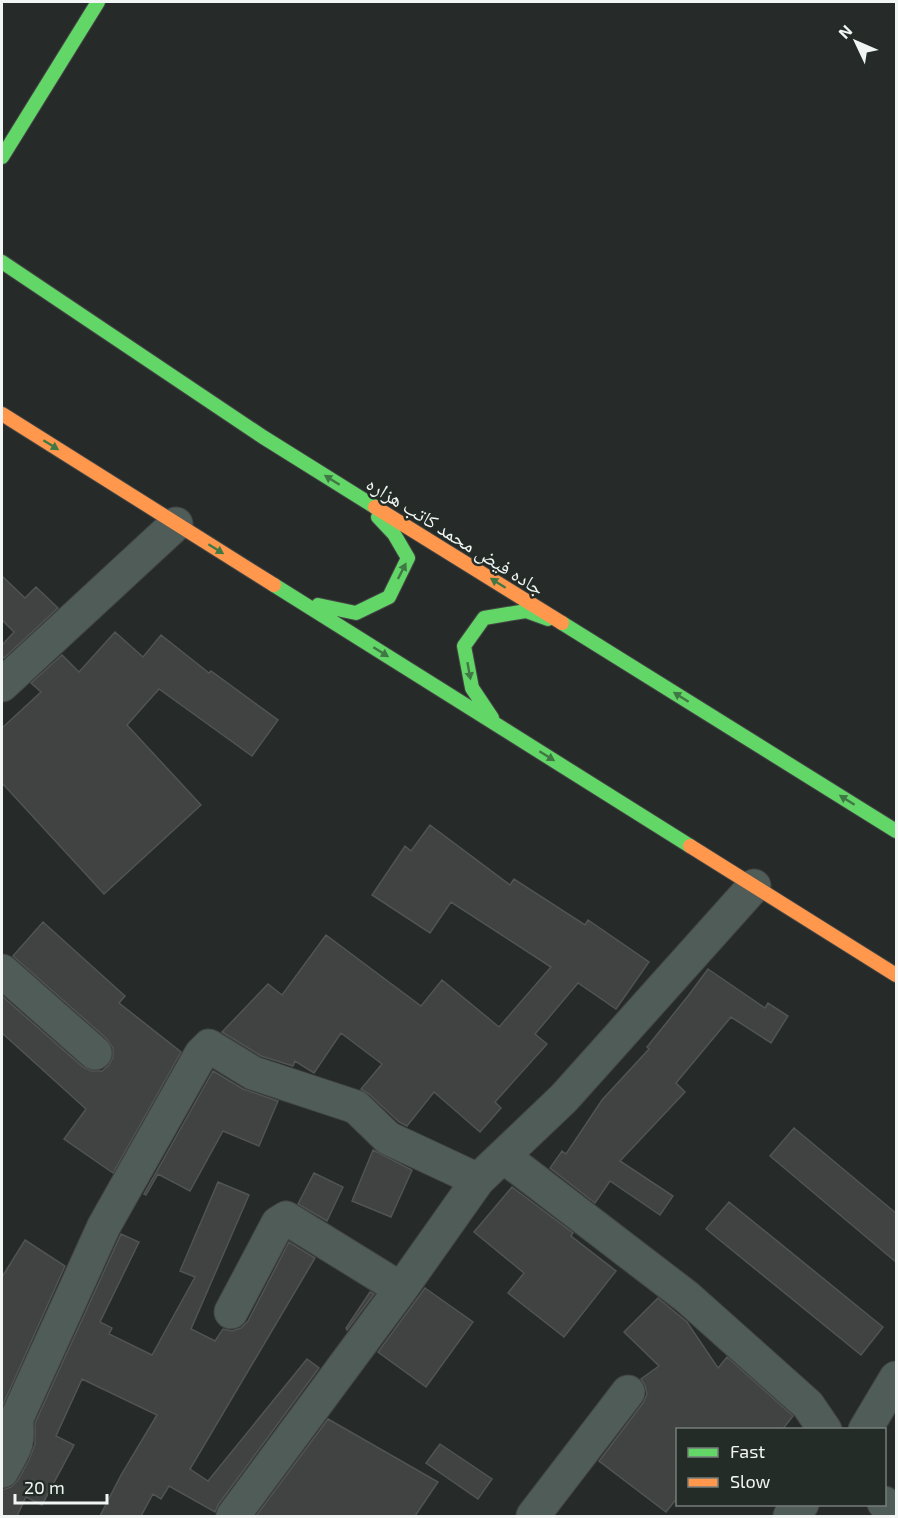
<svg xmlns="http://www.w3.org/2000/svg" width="898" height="1518" viewBox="0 0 898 1518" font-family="'Exo 2','Noto Naskh Arabic',sans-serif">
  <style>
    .building { fill: #404342; stroke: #505452; stroke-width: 1.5 }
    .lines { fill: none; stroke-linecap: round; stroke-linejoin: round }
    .street-casing { stroke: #434645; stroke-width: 35 }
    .fast-casing { stroke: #434645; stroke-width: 16 }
    .slow-casing { stroke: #434645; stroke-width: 16 }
    .street { stroke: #505c57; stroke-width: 33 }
    .fast { stroke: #63d668; stroke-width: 14 }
    .slow { stroke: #ff974d; stroke-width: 14 }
    .oneway { fill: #407845 }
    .labels { text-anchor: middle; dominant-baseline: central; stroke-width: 5; stroke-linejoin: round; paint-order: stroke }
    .street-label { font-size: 20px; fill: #f1f6f4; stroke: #242c28 }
  </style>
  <rect width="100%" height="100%" fill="#262a28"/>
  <path class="building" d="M 2,576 L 25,598 L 36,587 L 58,608 L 4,658 L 2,655 L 2,645 L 14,632 L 2,620 Z
    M 115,632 L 143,657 L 161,635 L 209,673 L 211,671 L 278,720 L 252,756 L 159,689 L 127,725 L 201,805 L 104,894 L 2,783 L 2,728 L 41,692 L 31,683 L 62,655 L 79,672 Z
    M 430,825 L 510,885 L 514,879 L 585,925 L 588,920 L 649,962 L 616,1009 L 578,983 L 535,1034 L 547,1044 L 495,1102 L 501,1108 L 480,1132 L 434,1092 L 407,1126 L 399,1122 L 369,1094 L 361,1089 L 382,1064 L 341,1033 L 314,1073 L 295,1061 L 293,1066 L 261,1056 L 222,1032 L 268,984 L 282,995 L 326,935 L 421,1006 L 442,980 L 499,1027 L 551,967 L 451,902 L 430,933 L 372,895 L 405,846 L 411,851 Z
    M 43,922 L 125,996 L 119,1003 L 181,1052 L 113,1173 L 64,1139 L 86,1109 L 2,1033 L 2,996 L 83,1067 L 92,1071 L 102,1071 L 109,1065 L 113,1057 L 113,1048 L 107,1039 L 13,956 Z
    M 708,969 L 765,1008 L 768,1003 L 788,1016 L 771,1043 L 731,1017 L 676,1083 L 685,1092 L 620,1161 L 673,1196 L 660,1215 L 610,1181 L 595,1203 L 550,1168 L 562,1151 L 566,1154 L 602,1100 L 649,1049 L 647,1047 L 688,996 Z
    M 213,1071 L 243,1089 L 278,1101 L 259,1146 L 223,1131 L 190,1191 L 158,1174 L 146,1195 L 144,1194 Z
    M 794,1128 L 897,1214 L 897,1263 L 770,1156 Z
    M 373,1150 L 412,1170 L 391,1217 L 352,1201 Z
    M 314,1173 L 343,1187 L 327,1221 L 298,1204 Z
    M 218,1182 L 249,1195 L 191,1329 L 215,1341 L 223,1329 L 232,1331 L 241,1328 L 248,1321 L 289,1242 L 315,1258 L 190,1469 L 208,1481 L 307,1359 L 319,1368 L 218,1505 L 215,1512 L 169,1486 L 161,1499 L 153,1494 L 141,1516 L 100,1516 L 121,1475 L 157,1415 L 82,1379 L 56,1436 L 74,1445 L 42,1505 L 26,1497 L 17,1516 L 2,1516 L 2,1490 L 11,1487 L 18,1480 L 29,1460 L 35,1444 L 35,1423 L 121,1234 L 139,1242 L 100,1322 L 112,1328 L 109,1334 L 152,1355 L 195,1277 L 180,1271 Z
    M 512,1187 L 573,1233 L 571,1236 L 616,1271 L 564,1337 L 508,1293 L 524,1273 L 474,1232 Z
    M 729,1202 L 883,1327 L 861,1355 L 706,1229 Z
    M 25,1240 L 65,1266 L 2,1407 L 2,1277 Z
    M 425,1288 L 473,1322 L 426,1387 L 378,1352 Z
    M 370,1292 L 374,1294 L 347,1330 L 346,1328 Z
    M 658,1298 L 687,1322 L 718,1368 L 727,1357 L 793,1416 L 782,1430 L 678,1430 L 678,1497 L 666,1512 L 599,1461 L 643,1403 L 647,1394 L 645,1385 L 641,1379 L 659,1366 L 624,1332 Z
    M 328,1419 L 438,1482 L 415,1516 L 256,1516 Z
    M 440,1444 L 492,1479 L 478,1499 L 426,1463 Z"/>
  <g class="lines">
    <g class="street-casing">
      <path id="street" d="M 2,685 L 176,524
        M 2,971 L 95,1053
        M 503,1156 L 687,1297 L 808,1405 L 825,1430
        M 231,1312 L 278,1223 L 286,1218 L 401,1289
        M 865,1430 L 896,1378
        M 2,1471 C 13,1450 20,1445 16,1420 L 104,1226 L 201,1054 L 209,1046 L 253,1073 L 356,1107 L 388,1138 L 478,1180
        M 884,1503 L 896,1516
        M 233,1516 L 401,1289 L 478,1180 L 564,1098 L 754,886
        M 533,1516 L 628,1392
        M 790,1516 L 802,1504"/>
    </g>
    <g class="fast-casing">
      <path id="fast" d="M 2,157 L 98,2
        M 2,262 L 263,437 L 375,507
        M 274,585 L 690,846
        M 318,605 L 356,613 L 389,597 L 408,558 L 394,534 L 378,517
        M 562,623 L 896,831
        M 492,718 L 472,688 L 464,646 L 484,618 L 526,611 L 548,619"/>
    </g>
    <g class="slow-casing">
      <path id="slow" d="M 2,414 L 274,585
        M 375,507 L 562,623
        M 690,846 L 896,975"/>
    </g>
    <use href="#street" class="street"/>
    <use href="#fast" class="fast"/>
    <use href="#slow" class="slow"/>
  </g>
  <defs><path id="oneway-solid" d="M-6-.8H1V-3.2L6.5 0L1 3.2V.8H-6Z" transform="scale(1.5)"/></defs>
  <g class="oneway">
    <use href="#oneway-solid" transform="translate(51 445) rotate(32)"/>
    <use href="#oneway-solid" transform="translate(332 480) rotate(-148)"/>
    <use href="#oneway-solid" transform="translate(216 549) rotate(32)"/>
    <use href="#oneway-solid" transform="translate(402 571) rotate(-63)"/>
    <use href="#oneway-solid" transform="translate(498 583) rotate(-148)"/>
    <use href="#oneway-solid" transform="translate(381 652) rotate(32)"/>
    <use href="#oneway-solid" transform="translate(469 671) rotate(80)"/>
    <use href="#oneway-solid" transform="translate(681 697) rotate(-148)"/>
    <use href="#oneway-solid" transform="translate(547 756) rotate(32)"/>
    <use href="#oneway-solid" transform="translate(847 800) rotate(-148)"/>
  </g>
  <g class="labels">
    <g class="street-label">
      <text transform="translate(456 535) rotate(32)">جاده فیض محمد کاتب هزاره</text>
    </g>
  </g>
  <rect width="898" height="1518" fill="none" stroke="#f1f6f4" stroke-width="6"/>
  <rect x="676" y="1428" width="210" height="78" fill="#242c28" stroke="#767d7a" stroke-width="1.5"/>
  <rect x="688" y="1448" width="30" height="9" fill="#63d668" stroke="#767d7a" stroke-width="1.5"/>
  <text x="730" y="1458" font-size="18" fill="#f1f6f4">Fast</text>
  <rect x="688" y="1478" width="30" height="9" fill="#ff974d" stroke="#767d7a" stroke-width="1.5"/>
  <text x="730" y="1488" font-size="18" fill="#f1f6f4">Slow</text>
  <g transform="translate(856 42) rotate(314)" stroke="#242c28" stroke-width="4.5" paint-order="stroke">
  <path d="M0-4.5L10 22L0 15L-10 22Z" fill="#f1f6f4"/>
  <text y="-9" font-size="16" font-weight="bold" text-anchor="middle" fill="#f1f6f4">N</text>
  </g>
  <path d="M15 1494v9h92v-9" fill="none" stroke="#f1f6f4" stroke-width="3"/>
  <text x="24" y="1494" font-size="18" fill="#f1f6f4" stroke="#242c28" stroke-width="4.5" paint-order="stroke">20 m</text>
</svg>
